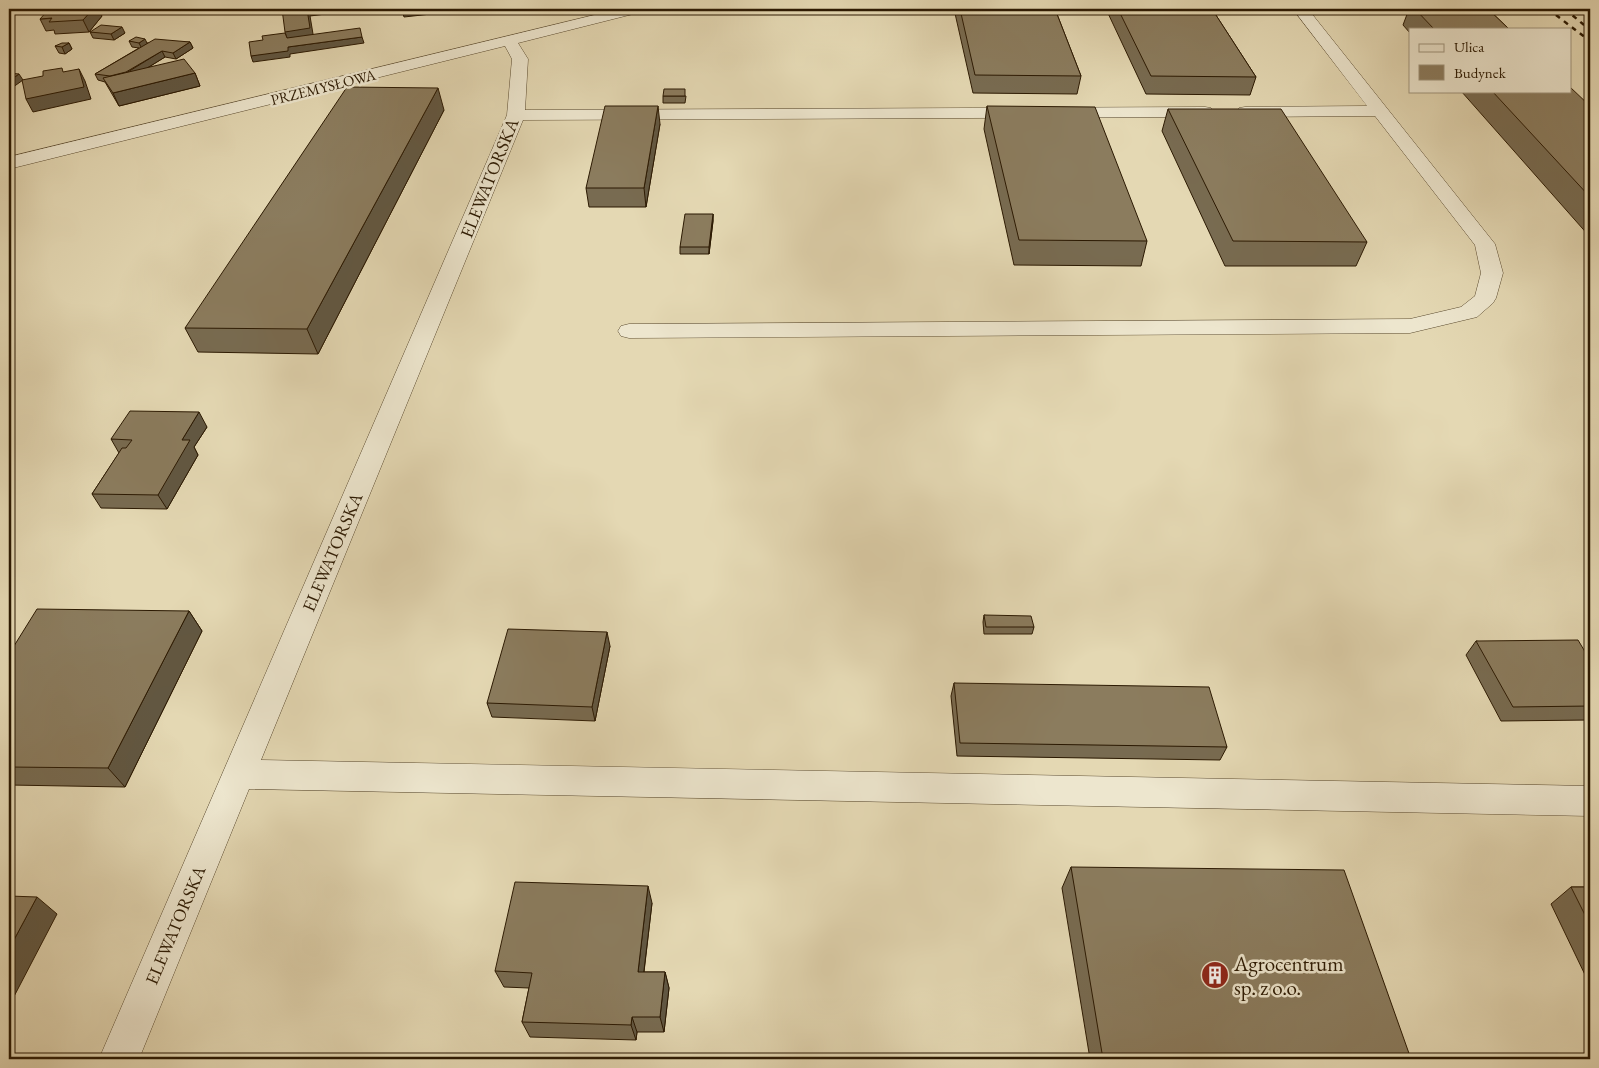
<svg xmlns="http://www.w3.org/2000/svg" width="1599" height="1068" viewBox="0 0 1599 1068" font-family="'EB Garamond',serif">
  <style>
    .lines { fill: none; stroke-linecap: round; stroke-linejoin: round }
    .minor-casing { stroke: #59492e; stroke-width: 1 }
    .minor { fill: #ede6ce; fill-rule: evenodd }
    .rail { stroke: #2b1902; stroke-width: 2.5; stroke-dasharray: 5 5; stroke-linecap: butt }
    .wall { fill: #786b51; stroke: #2b1902 }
    .shaded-wall { fill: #615742; stroke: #2b1902 }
    .building { fill: #8b7c5e; stroke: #2b1902 }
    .labels { text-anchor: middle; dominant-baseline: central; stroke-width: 5; stroke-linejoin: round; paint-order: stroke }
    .far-street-label { font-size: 15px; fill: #2b1902; stroke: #ede6ce }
    .street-label { font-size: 18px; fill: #2b1902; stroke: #ede6ce }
    .near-poi-label { font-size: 21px; fill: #2b1902; stroke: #ede6ce; text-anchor: start }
  </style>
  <rect width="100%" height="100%" fill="#e4d8b3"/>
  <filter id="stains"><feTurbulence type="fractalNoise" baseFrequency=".004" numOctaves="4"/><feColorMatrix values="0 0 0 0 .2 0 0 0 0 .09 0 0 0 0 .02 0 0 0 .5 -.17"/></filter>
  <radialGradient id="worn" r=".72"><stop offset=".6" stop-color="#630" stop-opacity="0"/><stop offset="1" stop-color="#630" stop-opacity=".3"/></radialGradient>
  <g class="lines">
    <g class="minor-casing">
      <path id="minor" d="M 9,9 L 23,9 L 21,12 L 9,13 Z
        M 619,9 L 643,9 L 641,12 L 518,43 L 528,59 L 525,110 L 1205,107 L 1211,108 L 1214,112 L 1211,116 L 1205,117 L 523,120 L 261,760 L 1590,786 L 1590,816 L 249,789 L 139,1059 L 99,1059 L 507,115 L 512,59 L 505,46 L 9,169 L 9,157 Z
        M 1293,9 L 1308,9 L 1495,244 L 1503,273 L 1496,298 L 1493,303 L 1477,317 L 1410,333 L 629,338 L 621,336 L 618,331 L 621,326 L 629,324 L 1410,319 L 1461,307 L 1475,296 L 1481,273 L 1475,245 L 1375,116 L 1245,117 L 1239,116 L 1236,112 L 1239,108 L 1245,107 L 1367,106 Z"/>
    </g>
    <use href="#minor" class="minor"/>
    <path class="rail" d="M 1548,9 L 1590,41
      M 1565,9 L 1590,30"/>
  </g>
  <path class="wall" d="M 226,9 L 252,9 L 247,12 Z
    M 954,9 L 1055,9 L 1081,76 L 1077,94 L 973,93 Z
    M 1106,9 L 1212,9 L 1256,77 L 1250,95 L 1146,94 Z
    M 1409,9 L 1488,9 L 1509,29 L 1410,29 L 1410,33 L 1403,25 Z
    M 102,16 L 89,32 L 55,34 L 54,30 L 46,31 L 40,19 Z
    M 90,32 L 125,33 L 114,40 L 93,38 Z
    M 129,41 L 148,43 L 190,42 L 193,48 L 176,59 L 165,57 L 149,67 L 195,73 L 200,86 L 119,106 L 105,82 L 98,80 L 95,74 L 139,48 L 132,47 Z
    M 69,43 L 72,49 L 65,54 L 59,53 L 55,46 Z
    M 1461,91 L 1570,91 L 1590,106 L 1590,237 Z
    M 663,96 L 686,96 L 685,103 L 663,103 Z
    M 987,106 L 1147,241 L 1141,266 L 1014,265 L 984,129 Z
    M 1168,109 L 1367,242 L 1356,266 L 1225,266 L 1162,131 Z
    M 444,110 L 318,354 L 198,352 L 185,328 Z
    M 660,124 L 646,207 L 589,207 L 586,188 Z
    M 713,214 L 713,221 L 709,254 L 680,254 L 680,247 Z
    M 207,427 L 194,447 L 198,455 L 167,509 L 101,508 L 92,494 L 119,453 L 111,439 Z
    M 189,611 L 202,631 L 125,787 L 9,785 L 9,654 Z
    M 984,615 L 1034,627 L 1032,634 L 984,634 L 983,622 Z
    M 1476,641 L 1590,660 L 1590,720 L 1501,721 L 1466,655 Z
    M 610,646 L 595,721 L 492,717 L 487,703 Z
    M 954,683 L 1227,747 L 1220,760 L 957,756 L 951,696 Z
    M 1071,867 L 1411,1059 L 1090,1059 L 1062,888 Z
    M 1571,887 L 1590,887 L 1590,981 L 1588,981 L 1551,904 Z
    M 652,903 L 644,972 L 665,972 L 669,988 L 664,1032 L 637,1032 L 636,1040 L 530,1037 L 522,1022 L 529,988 L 504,987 L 495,971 Z"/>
  <path class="shaded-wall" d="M 93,9 L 99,9 L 102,16 L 89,32 L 83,20 Z
    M 246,9 L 252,9 L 247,12 Z
    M 307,9 L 357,9 L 357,10 L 310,16 L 314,40 L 289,44 L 285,32 Z
    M 422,9 L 439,9 L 440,13 L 404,17 L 402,11 Z
    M 122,27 L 125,33 L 114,40 L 111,34 Z
    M 362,37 L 364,43 L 290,54 L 290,57 L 253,62 L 251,56 L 288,47 Z
    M 145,39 L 148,45 L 142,49 L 139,43 Z
    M 190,42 L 193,48 L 176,59 L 173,53 Z
    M 69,43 L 72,49 L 65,54 L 62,47 Z
    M 162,51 L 165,57 L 121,84 L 118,78 Z
    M 79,69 L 85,81 L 91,99 L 33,112 L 26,99 Z
    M 195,73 L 200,86 L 119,106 L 113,93 Z
    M 19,74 L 23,80 L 9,90 L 9,81 Z
    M 438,88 L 444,110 L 318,354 L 307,329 Z
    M 658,106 L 660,124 L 646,207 L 644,188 Z
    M 713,214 L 713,221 L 709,254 L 709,247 Z
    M 9,345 L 12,350 L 9,353 Z
    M 199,412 L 207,427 L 194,447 L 198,455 L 167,509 L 158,495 L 182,440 Z
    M 189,611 L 202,631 L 125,787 L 108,768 Z
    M 607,632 L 610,646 L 595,721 L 592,707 Z
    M 648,886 L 652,903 L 642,987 L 638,972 Z
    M 37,897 L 57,914 L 9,1006 L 9,949 Z
    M 665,972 L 669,988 L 664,1032 L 660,1017 Z
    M 632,1017 L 637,1032 L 636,1040 L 631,1025 Z"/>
  <path class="building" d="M 49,9 L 93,9 L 83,20 L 49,22 L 52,18 L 40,19 Z
    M 282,9 L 307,9 L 310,28 L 285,32 Z
    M 401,9 L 422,9 L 402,11 Z
    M 960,9 L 1055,9 L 1081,76 L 975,75 Z
    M 1118,9 L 1212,9 L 1256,77 L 1151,76 Z
    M 1415,9 L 1488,9 L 1509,29 L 1434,29 Z
    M 101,25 L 122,27 L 111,34 L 90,32 Z
    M 360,28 L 362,37 L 288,47 L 288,51 L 251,56 L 249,42 L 263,40 L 262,36 L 285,33 L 287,38 Z
    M 136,37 L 145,39 L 139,43 L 129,41 Z
    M 155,39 L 190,42 L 173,53 L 162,51 L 126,72 L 110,76 L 95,74 Z
    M 62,43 L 69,43 L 62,47 L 55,46 Z
    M 184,59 L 195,73 L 113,93 L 103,78 Z
    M 62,68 L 63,72 L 79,69 L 84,87 L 26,99 L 22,80 L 43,76 L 43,71 Z
    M 9,73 L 19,74 L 9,81 Z
    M 347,87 L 438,88 L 307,329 L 185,328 Z
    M 1570,87 L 1590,106 L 1590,197 L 1492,91 L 1570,91 Z
    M 664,89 L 685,89 L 685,96 L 663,96 Z
    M 605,106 L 658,106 L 644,188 L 586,188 Z
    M 987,106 L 1095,107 L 1147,241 L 1019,240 Z
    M 1168,109 L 1281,109 L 1367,242 L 1233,241 Z
    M 685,214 L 713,214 L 709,247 L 680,247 Z
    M 130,411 L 199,412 L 182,440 L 190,440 L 158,495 L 92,494 L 122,448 L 126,448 L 132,440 L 111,439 Z
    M 37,609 L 189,611 L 108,768 L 9,767 L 9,654 Z
    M 984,615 L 1031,616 L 1034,627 L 986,627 Z
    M 508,629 L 607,632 L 592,707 L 487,703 Z
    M 1578,640 L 1590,660 L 1590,706 L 1513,707 L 1476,641 Z
    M 954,683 L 1209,687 L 1227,747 L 960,743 Z
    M 1071,867 L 1344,870 L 1411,1059 L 1103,1059 Z
    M 515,882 L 648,886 L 638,972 L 665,972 L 660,1017 L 632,1017 L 631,1025 L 522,1022 L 532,973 L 495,971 Z
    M 1571,887 L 1590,887 L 1590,925 Z
    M 9,896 L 37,897 L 9,949 Z"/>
  <defs>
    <g id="building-disc" transform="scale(1.4375)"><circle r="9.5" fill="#8f2418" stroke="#ede6ce"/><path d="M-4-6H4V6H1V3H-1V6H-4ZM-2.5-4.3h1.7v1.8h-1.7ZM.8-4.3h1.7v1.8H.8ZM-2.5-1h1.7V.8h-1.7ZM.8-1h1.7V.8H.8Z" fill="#fff"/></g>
  </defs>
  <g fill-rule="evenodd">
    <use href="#building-disc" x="1215" y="975"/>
  </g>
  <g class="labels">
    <g class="far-street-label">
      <text transform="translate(323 87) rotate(-14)">PRZEMYSŁOWA</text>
    </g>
    <g class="street-label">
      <text transform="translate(489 178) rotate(-68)">ELEWATORSKA</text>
      <text transform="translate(332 552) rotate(-67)">ELEWATORSKA</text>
      <text transform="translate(175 925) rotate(-67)">ELEWATORSKA</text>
    </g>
    <g class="near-poi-label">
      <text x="1234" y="963">Agrocentrum<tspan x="1234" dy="24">sp. z o.o.</tspan></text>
    </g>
  </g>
  <rect width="1599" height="1068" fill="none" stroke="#e4d8b3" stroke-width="30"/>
  <rect x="10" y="10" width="1579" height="1048" fill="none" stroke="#2b1902" stroke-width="2.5"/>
  <rect x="15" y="15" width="1569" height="1038" fill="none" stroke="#2b1902"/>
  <rect x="1409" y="28" width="162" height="65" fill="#ede6ce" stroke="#9f947c"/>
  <rect x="1419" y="44" width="25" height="8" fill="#ede6ce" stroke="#9f947c"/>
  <text x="1454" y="52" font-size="15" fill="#2b1902">Ulica</text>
  <rect x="1419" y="65" width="25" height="15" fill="#8b7c5e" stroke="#9f947c"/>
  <text x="1454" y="78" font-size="15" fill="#2b1902">Budynek</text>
  <rect width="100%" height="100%" filter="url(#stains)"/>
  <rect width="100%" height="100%" fill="url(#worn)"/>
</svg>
